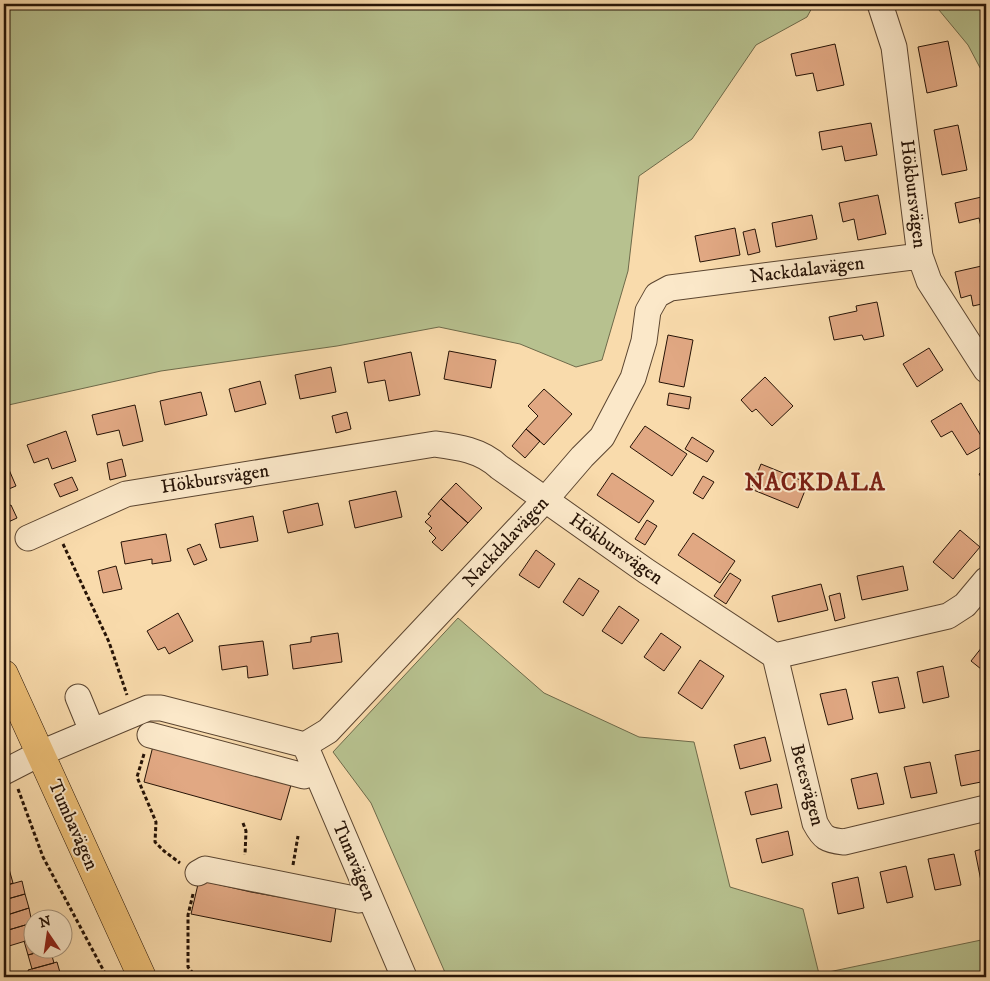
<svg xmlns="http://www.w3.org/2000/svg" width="990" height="981" viewBox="0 0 990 981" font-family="'IM FELL DW Pica',serif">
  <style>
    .green { fill: #b7c18f; stroke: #6e6a4a }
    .building { fill: #e1a883; stroke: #261306 }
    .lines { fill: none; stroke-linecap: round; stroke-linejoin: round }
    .minor-casing { stroke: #5b4530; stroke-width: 27 }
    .major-casing { stroke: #261306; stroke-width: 29 }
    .path { stroke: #261306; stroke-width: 3; stroke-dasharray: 4 2.5; stroke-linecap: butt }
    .minor { stroke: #fbe8c9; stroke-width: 25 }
    .major { stroke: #ecbe76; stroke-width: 28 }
    .labels { text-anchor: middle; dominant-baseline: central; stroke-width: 4; stroke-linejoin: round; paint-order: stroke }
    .street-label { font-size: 19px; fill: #261306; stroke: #fbe8c9 }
    .district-label { font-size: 24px; font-weight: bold; letter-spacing: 1px; fill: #7a1f14; stroke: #fbe8c9 }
  </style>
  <rect width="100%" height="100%" fill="#f9dbac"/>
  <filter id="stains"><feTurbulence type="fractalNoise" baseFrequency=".004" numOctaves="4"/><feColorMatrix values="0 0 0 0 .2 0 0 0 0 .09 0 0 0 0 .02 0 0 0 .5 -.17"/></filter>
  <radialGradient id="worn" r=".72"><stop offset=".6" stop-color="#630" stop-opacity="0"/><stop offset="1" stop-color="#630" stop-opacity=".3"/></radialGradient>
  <path class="green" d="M 4,4 L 814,4 L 807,17 L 756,45 L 692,139 L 639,176 L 628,271 L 602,360 L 576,367 L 520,344 L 439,327 L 337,346 L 161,371 L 4,406 Z
    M 934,4 L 986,4 L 986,79 L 968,45 Z
    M 458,618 L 544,693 L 639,737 L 694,742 L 730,887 L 803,909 L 819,974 L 986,939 L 986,977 L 447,977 L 371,803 L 333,752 Z"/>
  <path class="building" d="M 948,41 L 957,86 L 927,93 L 918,47 Z
    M 835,44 L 844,85 L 817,91 L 813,73 L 796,76 L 791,54 Z
    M 871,123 L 877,155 L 845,161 L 842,146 L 822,150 L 819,132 Z
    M 958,125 L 967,170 L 942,175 L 934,130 Z
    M 878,195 L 886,234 L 858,240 L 854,219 L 843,222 L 839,203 Z
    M 986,196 L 986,230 L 982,231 L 979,218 L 959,223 L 955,203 Z
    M 812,215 L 817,239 L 776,247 L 772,223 Z
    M 735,228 L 740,255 L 700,262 L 695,236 Z
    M 755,229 L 760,252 L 748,255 L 743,232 Z
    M 986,265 L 986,303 L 973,306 L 971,295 L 961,298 L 955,272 Z
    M 877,302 L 884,336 L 864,340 L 862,335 L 834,340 L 829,317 L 857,311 L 856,306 Z
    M 668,335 L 693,340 L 684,387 L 659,382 Z
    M 929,348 L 943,370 L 917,387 L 903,364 Z
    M 449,351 L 496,360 L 491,388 L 444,379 Z
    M 411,352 L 420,395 L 389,401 L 385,380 L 368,383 L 364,362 Z
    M 331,367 L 336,392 L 300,399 L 295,375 Z
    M 765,377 L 793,406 L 772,426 L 756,409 L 752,412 L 741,400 Z
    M 260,381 L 266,404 L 235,412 L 229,389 Z
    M 544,389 L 572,414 L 544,445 L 526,429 L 538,416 L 528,406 Z
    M 201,392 L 207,415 L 165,425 L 160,401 Z
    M 669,393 L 691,397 L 689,409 L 667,405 Z
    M 961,403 L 986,444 L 967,455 L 952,431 L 941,437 L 931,421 Z
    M 135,405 L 143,441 L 123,446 L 119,430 L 97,435 L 92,415 Z
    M 347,412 L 351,429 L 336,433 L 332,416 Z
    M 645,426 L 687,454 L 672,476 L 630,447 Z
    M 526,429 L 540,441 L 525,458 L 512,446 Z
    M 66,431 L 76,461 L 52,469 L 48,458 L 34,463 L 27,445 Z
    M 692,437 L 714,451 L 707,462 L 685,449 Z
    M 4,458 L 16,486 L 4,491 Z
    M 122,459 L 126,476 L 110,480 L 107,463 Z
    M 761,464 L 808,483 L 798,508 L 751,489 Z
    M 986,468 L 986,485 L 979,474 Z
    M 612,473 L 654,501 L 639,523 L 597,495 Z
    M 703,476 L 714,482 L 703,499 L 693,493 Z
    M 72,477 L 78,490 L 60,497 L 54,484 Z
    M 456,483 L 482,508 L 468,523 L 441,499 Z
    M 396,491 L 402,517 L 355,528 L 349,501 Z
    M 441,499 L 468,523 L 442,551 L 432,542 L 436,538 L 429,531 L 432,528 L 425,522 L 431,516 L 428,514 Z
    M 318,503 L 323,525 L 288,533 L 283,511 Z
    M 11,505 L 17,518 L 4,524 L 4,508 Z
    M 253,516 L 258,541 L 220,548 L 215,524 Z
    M 647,520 L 657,526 L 645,545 L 635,539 Z
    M 960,530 L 980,547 L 953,579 L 933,562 Z
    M 693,533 L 735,561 L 720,583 L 678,555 Z
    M 166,534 L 171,561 L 152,564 L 152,559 L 125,564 L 121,542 Z
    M 200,544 L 207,560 L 194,565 L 187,549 Z
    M 536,550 L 555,564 L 539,588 L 519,575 Z
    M 116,566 L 122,589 L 103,593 L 98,571 Z
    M 903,566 L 908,590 L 862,600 L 857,576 Z
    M 730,573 L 741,580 L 726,604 L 714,596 Z
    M 579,578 L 599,591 L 583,616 L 563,602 Z
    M 821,584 L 828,610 L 778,622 L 772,596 Z
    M 840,593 L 845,618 L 835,621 L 829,596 Z
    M 619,606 L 639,620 L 622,644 L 602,631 Z
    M 178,613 L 193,641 L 169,654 L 165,647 L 158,650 L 147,631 Z
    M 338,633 L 342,662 L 293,669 L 290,645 L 311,642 L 311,637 Z
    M 661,633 L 681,647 L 664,671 L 644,657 Z
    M 263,641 L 268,675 L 248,678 L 247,666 L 222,670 L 219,646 Z
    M 986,642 L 986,673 L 971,661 Z
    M 700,660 L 724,676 L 702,709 L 678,693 Z
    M 943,666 L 949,697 L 923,703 L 917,672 Z
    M 898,677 L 905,708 L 879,713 L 872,682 Z
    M 846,689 L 853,719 L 828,725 L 820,694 Z
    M 765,737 L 771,761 L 740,769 L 734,745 Z
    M 153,746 L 291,785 L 281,820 L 144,782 Z
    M 981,750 L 986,781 L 961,786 L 955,755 Z
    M 930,762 L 937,793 L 911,798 L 904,767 Z
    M 877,773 L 884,804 L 858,809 L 851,779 Z
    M 777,784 L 782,808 L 751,815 L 745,792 Z
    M 788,831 L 793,855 L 762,863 L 756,839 Z
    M 986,848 L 986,880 L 981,881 L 975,851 Z
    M 954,854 L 961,885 L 935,890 L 928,859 Z
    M 906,866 L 913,897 L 887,903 L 880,872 Z
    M 9,869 L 13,883 L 4,886 L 4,870 Z
    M 858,877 L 864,908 L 838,914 L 832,883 Z
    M 199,880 L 251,892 L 336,907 L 331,942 L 191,914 Z
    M 22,881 L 25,894 L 4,900 L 4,886 Z
    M 25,894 L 29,908 L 7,915 L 4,900 Z
    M 29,908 L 32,923 L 5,931 L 4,916 Z
    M 32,923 L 32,939 L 9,946 L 5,931 Z
    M 32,939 L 32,948 L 50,949 L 28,955 L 24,941 Z
    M 50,949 L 54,963 L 32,969 L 28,955 Z
    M 57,962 L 61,976 L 30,977 L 28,970 Z"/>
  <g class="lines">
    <g class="minor-casing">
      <path id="minor" d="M 880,4 L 894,47 L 920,256 L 929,281 L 986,370
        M 28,538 L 126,494 L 435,444 C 458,447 481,450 499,467 L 646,571 L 775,656 L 948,616 L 965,605 L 986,580
        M 775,656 L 815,823 C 823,838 826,840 844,842 L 986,808
        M 78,697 L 92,731
        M 150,735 L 304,776 L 316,771
        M 305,745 L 404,977
        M 4,772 L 41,753 L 148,708 L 161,708 L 305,745 L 328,731 L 545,500 L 582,457 L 602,437 L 633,378 L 644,341 L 648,311 L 657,295 L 670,288 L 920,256
        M 198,873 L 205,869 L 359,900 L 368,897"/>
    </g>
    <g class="major-casing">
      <path id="major" d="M 4,674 L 142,977"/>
    </g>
    <path class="path" d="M 63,544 L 109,642 L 127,695
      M 144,754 L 137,777 L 156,822 L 155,842 L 164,851 L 180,863
      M 18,789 L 43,857 L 107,977
      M 243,823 L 246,831 L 245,855
      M 293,865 L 298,836
      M 193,894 L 188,915 L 188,967 L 196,977"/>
    <use href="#minor" class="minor"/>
    <use href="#major" class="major"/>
  </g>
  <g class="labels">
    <g class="street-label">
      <text transform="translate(913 194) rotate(83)">Hökbursvägen</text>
      <text transform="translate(807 270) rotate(-7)">Nackdalavägen</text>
      <text transform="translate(215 479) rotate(-9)">Hökbursvägen</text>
      <text transform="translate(506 542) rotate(-47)">Nackdalavägen</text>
      <text transform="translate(616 549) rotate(35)">Hökbursvägen</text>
      <text transform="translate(807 785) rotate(75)">Betesvägen</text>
      <text transform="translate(73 825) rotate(66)">Tumbavägen</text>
      <text transform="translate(354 861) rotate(67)">Tunavägen</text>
    </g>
    <g class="district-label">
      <text x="815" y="483">NACKDALA</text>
    </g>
  </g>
  <rect width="990" height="981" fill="none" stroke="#f9dbac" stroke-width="20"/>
  <rect x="5" y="5" width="980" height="971" fill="none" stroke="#261306" stroke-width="2.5"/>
  <rect x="10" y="10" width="970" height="961" fill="none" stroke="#261306"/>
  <g transform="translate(48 934) rotate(347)"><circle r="24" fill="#fbe8c9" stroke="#a6937b"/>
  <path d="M0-4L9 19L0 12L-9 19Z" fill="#8f2418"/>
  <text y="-8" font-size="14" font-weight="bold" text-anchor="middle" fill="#261306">N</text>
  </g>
  <rect width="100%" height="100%" filter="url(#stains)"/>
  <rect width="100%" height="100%" fill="url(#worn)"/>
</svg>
